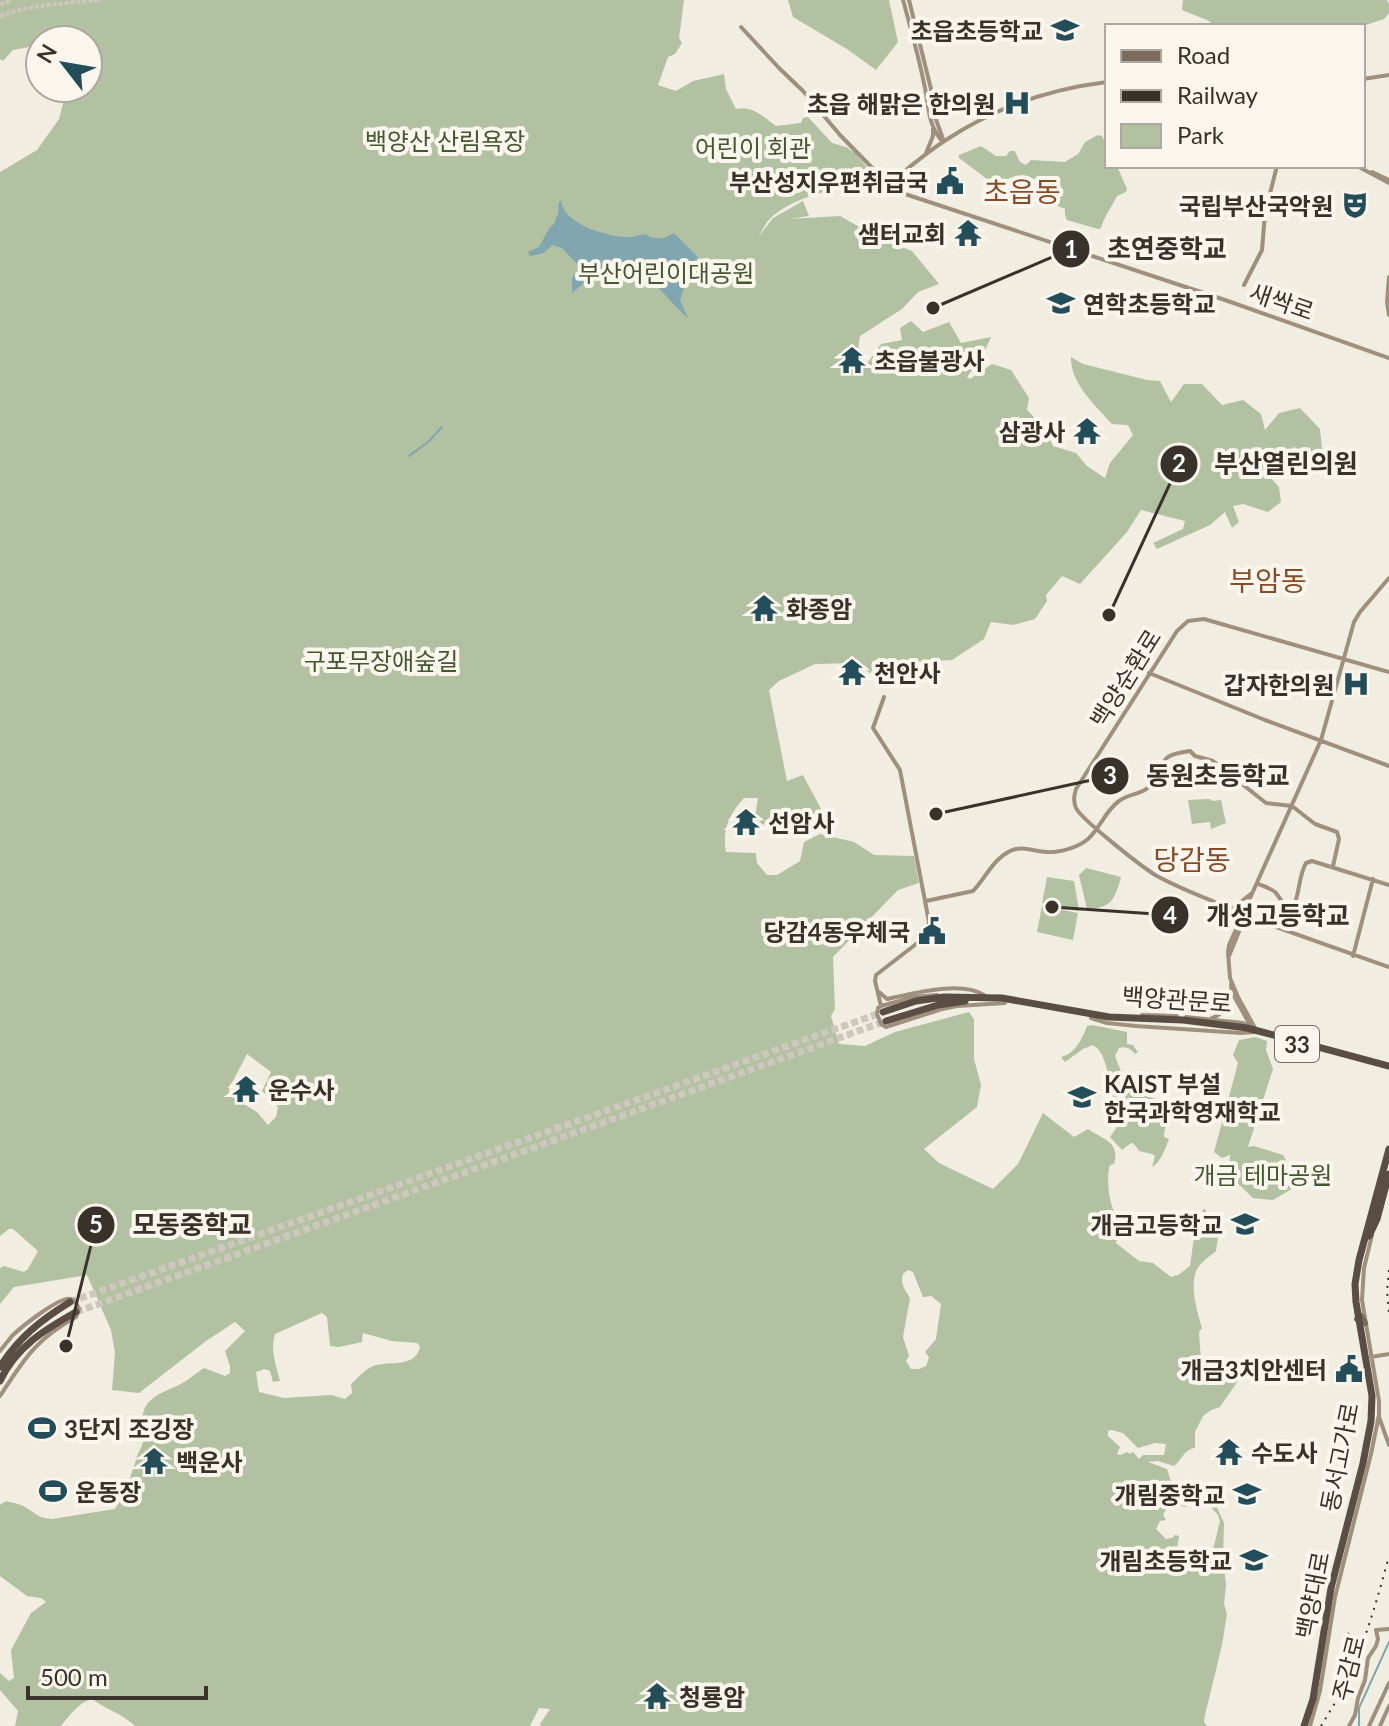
<svg xmlns="http://www.w3.org/2000/svg" width="1389" height="1726" viewBox="0 0 1389 1726" font-family="Lato,'Noto Sans KR',sans-serif">
  <style>
    .green { fill: #b2c1a1; fill-rule: evenodd }
    .water { fill: #81a6af }
    .lines { fill: none; stroke-linecap: round; stroke-linejoin: round }
    .stream { stroke: #81a6af; stroke-width: 2 }
    .secondary-tunnel { stroke: #cdc8bd; stroke-width: 4; stroke-dasharray: 4 2; stroke-linecap: butt }
    .highway-tunnel { stroke: #cdc8bd; stroke-width: 7; stroke-dasharray: 7 3.5; stroke-linecap: butt }
    .secondary { stroke: #9e8f7e; stroke-width: 4 }
    .primary { stroke: #7a6b5d; stroke-width: 6 }
    .highway { stroke: #5a4d43; stroke-width: 7 }
    .rail { stroke: #39322b; stroke-width: 2; stroke-dasharray: 2 6; stroke-linecap: butt }
    .labels { text-anchor: middle; dominant-baseline: central; stroke-width: 8; stroke-linejoin: round; paint-order: stroke }
    .shield { fill: #faf6ed; stroke: #736d65; stroke-width: 2 }
    .shield-label { font-size: 22px; font-weight: bold; fill: #39322b }
    .poi-label { font-size: 24px; font-weight: bold; fill: #39322b; stroke: #faf6ed; text-anchor: end }
    .park-label { font-size: 24px; fill: #435730; stroke: #faf6ed }
    .street-label { font-size: 24px; fill: #39322b; stroke: #faf6ed }
    .quarter-label { font-size: 28px; fill: #854c27; stroke: #faf6ed }
    .leader { fill: none; stroke: #39322b; stroke-width: 3 }
    .callout-dot { fill: #39322b; stroke: #faf6ed; stroke-width: 3 }
    .mark-label { font-size: 24px; text-anchor: middle; font-weight: bold; fill: #fff }
    .callout-label { font-size: 26px; text-anchor: middle; font-weight: bold; fill: #39322b; stroke: #faf6ed; stroke-width: 8; stroke-linejoin: round; paint-order: stroke }
  </style>
  <rect width="100%" height="100%" fill="#f2ede1"/>
  <path class="green" d="M 0,0 L 684,0 L 679,38 L 682,43 L 675,54 L 668,57 L 658,85 L 676,91 L 693,81 L 724,74 L 726,89 L 736,109 C 752,105 764,117 776,126 L 801,123 L 803,118 L 808,117 L 832,143 L 846,147 L 855,153 L 877,179 L 875,187 C 865,192 855,188 844,189 C 822,190 791,201 774,215 C 767,220 763,229 759,236 L 773,218 L 803,201 L 809,216 L 790,219 L 840,216 L 879,238 L 912,251 L 939,284 L 918,292 L 902,309 L 860,336 L 858,350 L 845,360 L 866,365 L 881,344 L 902,340 L 900,328 L 911,321 L 923,332 L 949,322 L 961,343 L 991,337 L 982,357 L 967,377 L 970,379 L 992,364 L 1011,370 L 1029,398 L 1027,410 L 1034,417 L 1038,428 L 1048,434 L 1053,446 L 1076,453 L 1087,466 L 1105,478 L 1110,463 L 1133,435 L 1128,425 L 1112,424 C 1096,406 1070,383 1071,357 L 1083,364 L 1147,380 L 1160,381 L 1171,402 L 1184,384 L 1202,384 L 1222,405 L 1243,400 L 1261,414 L 1265,430 L 1279,413 L 1300,408 L 1320,429 L 1323,458 L 1311,455 L 1294,447 L 1277,461 L 1271,478 L 1279,487 L 1281,502 L 1268,512 L 1243,504 L 1233,506 L 1239,522 L 1232,528 L 1225,512 L 1210,525 L 1157,549 L 1153,543 L 1183,529 L 1185,521 L 1141,510 L 1127,532 L 1080,584 L 1062,576 L 1046,595 L 1047,601 L 1035,619 L 1013,625 L 991,622 L 984,639 L 952,660 L 917,662 L 897,678 L 874,676 L 856,663 L 815,664 L 779,681 L 769,690 L 787,781 L 803,775 L 821,809 L 820,822 L 806,824 L 783,812 L 763,825 L 755,817 L 758,798 L 744,798 C 729,815 722,829 726,852 L 756,853 L 757,863 L 767,875 L 777,875 L 800,861 L 804,842 L 820,834 L 854,842 L 874,855 L 914,856 L 919,883 L 898,890 L 833,957 L 835,1009 L 831,1016 L 839,1044 L 865,1046 L 895,1032 L 969,1012 L 974,1019 L 974,1059 L 981,1085 L 977,1107 L 924,1149 L 939,1163 L 993,1189 L 1018,1164 L 1043,1113 L 1074,1137 L 1088,1129 C 1101,1139 1121,1141 1114,1164 L 1110,1165 C 1107,1172 1108,1190 1110,1198 C 1113,1216 1124,1222 1116,1243 L 1139,1261 L 1153,1263 L 1171,1277 L 1178,1275 L 1190,1266 L 1195,1230 L 1204,1208 L 1208,1214 L 1211,1222 L 1219,1231 L 1216,1251 C 1210,1256 1201,1262 1197,1269 C 1189,1286 1197,1311 1202,1328 L 1199,1332 L 1201,1361 C 1214,1370 1231,1367 1247,1367 L 1250,1368 L 1251,1371 L 1238,1381 L 1220,1407 L 1211,1410 L 1203,1416 L 1195,1432 L 1195,1448 C 1184,1449 1182,1460 1174,1466 L 1158,1461 L 1148,1462 L 1167,1469 C 1169,1474 1169,1479 1173,1483 C 1179,1488 1185,1488 1189,1495 L 1188,1504 L 1185,1507 L 1172,1502 L 1163,1514 L 1166,1520 L 1160,1521 L 1156,1529 L 1166,1539 L 1172,1538 L 1175,1535 L 1179,1536 L 1176,1556 L 1177,1562 C 1188,1566 1202,1567 1211,1558 L 1220,1521 L 1218,1515 L 1209,1505 L 1216,1505 L 1224,1523 L 1223,1560 L 1226,1585 L 1224,1604 L 1227,1614 L 1222,1645 L 1205,1715 L 1204,1722 L 1207,1726 L 541,1726 L 540,1724 L 550,1709 L 539,1708 L 530,1726 L 135,1726 C 123,1714 105,1709 92,1699 C 79,1702 69,1716 61,1726 L 15,1726 L 18,1711 L 0,1690 L 0,1673 L 9,1681 L 14,1678 L 11,1650 L 31,1613 L 46,1602 L 41,1598 L 27,1596 L 0,1576 L 0,1505 L 6,1501 C 13,1503 21,1504 27,1508 C 36,1514 39,1518 52,1519 L 115,1509 C 126,1492 131,1475 137,1457 C 139,1450 143,1446 144,1438 C 139,1429 141,1410 149,1402 C 156,1394 168,1390 177,1386 C 186,1382 195,1374 204,1368 L 225,1376 L 230,1373 L 230,1366 L 225,1351 L 245,1331 L 235,1322 L 206,1341 L 139,1393 L 112,1390 L 115,1353 L 111,1330 L 87,1275 L 14,1287 L 0,1304 L 0,1268 L 4,1266 L 24,1272 L 28,1269 L 38,1251 L 13,1229 L 9,1229 L 0,1236 L 0,172 L 37,150 L 59,119 L 67,88 L 88,88 L 88,40 L 40,40 L 40,45 L 13,50 L 3,61 L 0,59 ZM 247,1054 L 271,1072 L 262,1091 L 278,1107 L 276,1117 L 268,1125 L 257,1112 L 229,1095 L 229,1087 L 234,1079 ZM 908,1270 L 913,1272 L 923,1297 L 931,1296 L 941,1304 L 936,1339 L 925,1352 L 929,1357 L 926,1366 L 919,1369 L 911,1369 L 906,1361 L 909,1356 L 903,1337 L 910,1298 C 905,1290 900,1284 903,1274 ZM 322,1313 L 327,1317 L 330,1346 L 339,1347 L 362,1342 L 363,1333 L 392,1341 L 417,1343 L 420,1346 C 416,1370 387,1359 371,1367 C 364,1370 357,1379 351,1384 L 352,1393 L 345,1399 L 331,1395 L 284,1398 L 259,1392 L 256,1372 L 265,1369 L 270,1371 L 273,1382 L 280,1381 C 276,1365 270,1350 275,1334 ZM 1111,1430 L 1123,1433 L 1138,1448 L 1155,1443 L 1166,1444 L 1164,1455 L 1143,1455 L 1139,1459 L 1133,1452 L 1130,1454 L 1127,1452 L 1120,1455 L 1117,1454 L 1120,1447 L 1108,1436 L 1108,1431 Z
    M 788,0 L 889,0 L 898,42 L 876,70 L 847,49 L 793,17 Z
    M 1183,0 L 1387,0 L 1389,4 L 1389,13 L 1384,19 L 1363,26 L 1216,26 L 1207,20 L 1182,10 Z
    M 1098,135 L 1102,136 L 1107,146 L 1107,166 L 1117,166 L 1127,189 L 1126,192 L 1117,196 C 1112,207 1104,216 1101,228 L 1098,229 L 1067,220 L 1065,215 L 1065,209 L 1053,204 L 1049,194 L 1035,179 C 1023,177 1009,174 1000,184 L 991,182 L 959,158 L 959,155 L 981,146 L 996,156 L 1006,156 L 1010,151 L 1015,151 L 1020,162 L 1026,165 L 1031,160 L 1065,162 L 1078,154 L 1085,142 Z
    M 1209,799 L 1213,801 L 1221,800 L 1226,823 L 1211,829 L 1210,822 L 1192,824 L 1188,800 Z
    M 1086,868 L 1121,877 C 1115,899 1112,908 1087,909 L 1079,875 Z
    M 1047,877 L 1074,881 L 1079,911 L 1042,903 Z
    M 1042,906 L 1078,913 L 1073,940 L 1037,932 Z
    M 1092,1025 L 1127,1032 L 1127,1044 L 1133,1045 L 1138,1052 L 1135,1054 C 1131,1049 1125,1046 1119,1048 L 1115,1056 L 1127,1087 L 1131,1091 L 1153,1098 L 1161,1103 L 1165,1111 L 1175,1118 L 1173,1122 C 1165,1125 1164,1129 1164,1137 L 1169,1139 C 1165,1149 1161,1162 1152,1167 L 1155,1156 L 1152,1154 L 1139,1151 L 1134,1144 L 1131,1143 L 1122,1150 L 1110,1137 L 1123,1118 L 1106,1083 L 1109,1076 C 1105,1064 1104,1052 1093,1045 L 1083,1049 L 1065,1062 L 1061,1057 C 1075,1054 1082,1039 1087,1026 Z
    M 1255,1037 L 1267,1041 L 1266,1050 L 1273,1069 L 1248,1147 L 1254,1146 L 1283,1155 L 1294,1174 L 1289,1177 L 1295,1187 L 1273,1200 L 1253,1198 L 1229,1175 L 1230,1155 L 1222,1158 L 1214,1152 L 1238,1063 L 1233,1055 L 1239,1040 Z"/>
  <path class="water" d="M 561,201 C 564,225 610,238 632,237 C 633,237 643,234 645,234 C 655,240 664,240 674,233 L 698,257 L 692,263 L 680,300 L 688,318 L 682,313 L 653,282 L 647,277 L 637,274 L 623,271 L 611,274 L 585,282 L 572,293 L 572,278 L 580,267 L 562,248 L 552,245 L 544,253 L 530,256 L 528,252 L 539,247 L 550,227 L 554,224 L 558,213 L 559,202 Z"/>
  <g class="lines">
    <path class="stream" d="M 409,456 L 428,442 L 442,427
      M 1359,1726 L 1359,1708 L 1389,1642"/>
    <path class="secondary-tunnel" d="M 0,4 L 12,0
      M 0,16 C 34,4 67,3 102,0"/>
    <path class="highway-tunnel" d="M 70,1302 L 883,1012
      M 76,1312 L 886,1021"/>
    <path class="secondary" d="M 903,0 C 911,29 919,58 925,88 C 929,108 928,126 943,142
      M 909,0 L 931,89 L 934,114 L 943,139
      M 741,27 L 779,68 L 803,91 L 840,135 L 883,179
      M 1363,79 L 1389,75
      M 926,153 L 933,136 L 933,128
      M 1357,166 L 1389,183
      M 1372,172 L 1389,180
      M878 186a8 8 0 1 1 16 0a8 8 0 1 1-16 0Z
      M 892,181 C 910,167 927,152 946,140 C 994,108 1050,89 1107,82
      M 893,190 L 1225,300 L 1389,358
      M 1389,277 L 1387,302 L 1389,315
      M 1244,285 L 1262,250 L 1265,213 L 1277,166
      M 1149,673 L 1265,720 L 1389,766
      M 1258,884 C 1264,886 1270,888 1275,892 C 1282,899 1281,906 1293,907 C 1300,895 1298,877 1306,863 L 1312,861 L 1389,885
      M 926,901 L 973,891 C 986,878 992,860 1010,851 C 1022,845 1035,852 1047,852 C 1059,853 1079,847 1088,839 C 1100,828 1106,810 1119,801 C 1129,793 1143,795 1152,784 C 1170,763 1153,756 1190,751 L 1195,756 L 1213,761 L 1266,803 L 1292,806 L 1315,824 L 1337,832 L 1339,839 L 1333,866
      M 1232,909 L 1252,893
      M 1242,914 C 1215,901 1184,891 1157,876 C 1143,868 1081,819 1076,808 C 1073,801 1074,796 1076,789 L 1177,631 L 1188,621 L 1204,619 L 1389,672
      M 1245,916 L 1389,967
      M 1229,956 L 1249,907
      M 1353,956 L 1373,879
      M 879,992 L 887,999 C 912,994 960,980 984,995
      M 1233,994 L 1250,1025
      M 881,1006 L 875,981 L 876,975 L 920,941 L 926,934 L 929,922 L 900,770 L 873,728 L 884,697
      M 881,1006 L 878,1008 L 877,1014 L 881,1024 L 886,1027 L 942,1009 L 957,1006 L 1005,1003
      M 881,1006 L 914,997 L 937,995
      M 1142,1015 L 1177,1016
      M 1186,1017 L 1243,1023 L 1248,1026
      M 1091,1018 L 1107,1023 L 1136,1026 L 1241,1033 L 1255,1032
      M 1212,1018 C 1228,1012 1233,1000 1231,984
      M 1256,1030 L 1238,997 L 1230,978 L 1228,952 L 1229,945 L 1321,740 L 1354,622 L 1360,612 L 1389,578
      M 0,1351 C 4,1346 8,1341 12,1336 C 20,1328 61,1295 71,1299 C 76,1300 77,1305 79,1309 L 76,1317 C 36,1339 24,1359 0,1396
      M 1371,1357 L 1389,1354
      M 1379,1417 L 1389,1445
      M 1310,1726 L 1320,1691 L 1335,1597 L 1371,1454 L 1379,1415 L 1379,1401 L 1362,1300 L 1364,1268 L 1372,1235
      M 1349,1726 L 1355,1715 L 1358,1698 L 1365,1680 L 1368,1658 L 1376,1646 L 1378,1639 L 1376,1630 L 1389,1629
      M 1369,1726 L 1389,1683
      M 1380,1726 L 1389,1706"/>
    <path class="primary" d="M 1357,1319 L 1359,1315 L 1361,1316 L 1365,1323"/>
    <path class="highway" d="M 883,1012 L 916,1001 L 944,997 L 1002,998 L 1109,1017 L 1183,1020 L 1247,1028 L 1389,1066
      M 886,1021 L 938,1005 L 965,1001
      M 1369,1236 L 1377,1219 L 1389,1174
      M 0,1367 C 18,1338 41,1320 70,1302
      M 0,1381 C 16,1347 44,1330 76,1312
      M 1304,1726 L 1313,1699 L 1331,1588 L 1363,1463 L 1371,1421 L 1372,1396 L 1356,1302 L 1355,1284 L 1359,1260 L 1389,1149"/>
    <path class="rail" d="M 1389,1270 L 1387,1291 L 1389,1314
      M 1334,1689 L 1349,1631
      M 1321,1726 C 1333,1706 1346,1686 1354,1665 C 1369,1629 1379,1593 1389,1556"/>
  </g>
  <defs>
    <g id="school-bare" transform="scale(2.16)"><path d="M0-5L7-2L0 1L-7-2ZM-4 1L0 2.5L4 1V4Q0 6-4 4Z" fill="#224d59" stroke="#faf6ed" stroke-width="2.5" paint-order="stroke"/></g>
    <g id="hospital-bare" transform="scale(2.16)"><path d="M-5-5h3v3.5h4V-5h3V5h-3V1.5h-4V5h-3Z" fill="#224d59" stroke="#faf6ed" stroke-width="2.5" paint-order="stroke"/></g>
    <g id="civic-bare" transform="scale(2.16)"><path d="M-.6-6.5H3V-4.5H.6V-3L4-1V1h2V6H-6V1h2V-1L-.6-3ZM-1.2 2.5V6h2.4V2.5Z" fill="#224d59" stroke="#faf6ed" stroke-width="2.5" paint-order="stroke"/></g>
    <g id="theatre-bare" transform="scale(2.16)"><path d="M-5-5.5Q0-4 5-5.5V0Q5 5 0 6Q-5 5-5 0ZM-3.3-2.5H-1v1.5H-3.3ZM1-2.5H3.3v1.5H1ZM-2.8 1Q0 5.5 2.8 1Z" fill="#224d59" stroke="#faf6ed" stroke-width="2.5" paint-order="stroke"/></g>
    <g id="temple-bare" transform="scale(2.16)"><path d="M0-6L5-2H3V0L6.5 2.5H4V6H1.5V3h-3V6H-4V2.5H-6.5L-3 0V-2H-5Z" fill="#224d59" stroke="#faf6ed" stroke-width="2.5" paint-order="stroke"/></g>
    <g id="stadium-bare" transform="scale(2.16)"><path d="M0-5a6.5 5 0 1 0 0 10a6.5 5 0 1 0 0-10ZM-3.5-1.8h7v3.6h-7Z" fill="#224d59" stroke="#faf6ed" stroke-width="2.5" paint-order="stroke"/></g>
  </defs>
  <g fill-rule="evenodd">
    <use href="#school-bare" x="1065" y="30"/>
    <use href="#hospital-bare" x="1017" y="103"/>
    <use href="#civic-bare" x="950" y="181"/>
    <use href="#theatre-bare" x="1355" y="205"/>
    <use href="#temple-bare" x="968" y="233"/>
    <use href="#school-bare" x="1061" y="303"/>
    <use href="#temple-bare" x="852" y="360"/>
    <use href="#temple-bare" x="1087" y="431"/>
    <use href="#temple-bare" x="764" y="608"/>
    <use href="#temple-bare" x="852" y="672"/>
    <use href="#hospital-bare" x="1356" y="684"/>
    <use href="#temple-bare" x="746" y="822"/>
    <use href="#civic-bare" x="932" y="931"/>
    <use href="#temple-bare" x="246" y="1089"/>
    <use href="#school-bare" x="1082" y="1097"/>
    <use href="#school-bare" x="1245" y="1224"/>
    <use href="#civic-bare" x="1349" y="1369"/>
    <use href="#stadium-bare" x="42" y="1428"/>
    <use href="#temple-bare" x="1229" y="1452"/>
    <use href="#temple-bare" x="154" y="1461"/>
    <use href="#stadium-bare" x="53" y="1491"/>
    <use href="#school-bare" x="1247" y="1494"/>
    <use href="#school-bare" x="1254" y="1560"/>
    <use href="#temple-bare" x="657" y="1696"/>
  </g>
  <g class="labels">
    <rect class="shield" x="1275" y="1026" width="44" height="36" rx="6"/>
    <g class="shield-label">
      <text x="1297" y="1044">33</text>
    </g>
    <g class="poi-label">
      <text x="1043" y="30">초읍초등학교</text>
      <text x="995" y="103">초읍 해맑은 한의원</text>
      <text x="928" y="181">부산성지우편취급국</text>
      <text x="1333" y="205">국립부산국악원</text>
      <text x="946" y="233">샘터교회</text>
      <text x="1083" y="303" text-anchor="start">연학초등학교</text>
      <text x="874" y="360" text-anchor="start">초읍불광사</text>
      <text x="1065" y="431">삼광사</text>
      <text x="786" y="608" text-anchor="start">화종암</text>
      <text x="874" y="672" text-anchor="start">천안사</text>
      <text x="1334" y="684">갑자한의원</text>
      <text x="768" y="822" text-anchor="start">선암사</text>
      <text x="910" y="931">당감4동우체국</text>
      <text x="1104" y="1083" text-anchor="start">KAIST 부설<tspan x="1104" dy="28">한국과학영재학교</tspan></text>
      <text x="268" y="1089" text-anchor="start">운수사</text>
      <text x="1223" y="1224">개금고등학교</text>
      <text x="1327" y="1369">개금3치안센터</text>
      <text x="64" y="1428" text-anchor="start">3단지 조깅장</text>
      <text x="1251" y="1452" text-anchor="start">수도사</text>
      <text x="176" y="1461" text-anchor="start">백운사</text>
      <text x="75" y="1491" text-anchor="start">운동장</text>
      <text x="1225" y="1494">개림중학교</text>
      <text x="1232" y="1560">개림초등학교</text>
      <text x="679" y="1696" text-anchor="start">청룡암</text>
    </g>
    <g class="park-label">
      <text x="445" y="140">백양산 산림욕장</text>
      <text x="753" y="147">어린이 회관</text>
      <text x="666" y="272">부산어린이대공원</text>
      <text x="381" y="660">구포무장애숲길</text>
      <text x="1263" y="1174">개금 테마공원</text>
    </g>
    <g class="street-label">
      <text transform="translate(1282 301) rotate(19)">새싹로</text>
      <text transform="translate(1125 678) rotate(-58)">백양순환로</text>
      <text transform="translate(1177 999) rotate(4)">백양관문로</text>
      <text transform="translate(1339 1457) rotate(-79)">동서고가로</text>
      <text transform="translate(1312 1595) rotate(-79)">백양대로</text>
      <text transform="translate(1348 1668) rotate(-76)">주감로</text>
    </g>
    <g class="quarter-label">
      <text x="1022" y="191">초읍동</text>
      <text x="1268" y="580">부암동</text>
      <text x="1192" y="859">당감동</text>
    </g>
  </g>
  <path class="leader" d="M933 308L1071 249M1109 615L1179 464M936 814L1110 776M1052 907L1170 915M66 1346L96 1225"/>
  <g class="callout-dot">
    <circle cx="933" cy="308" r="8"/>
    <circle cx="1109" cy="615" r="8"/>
    <circle cx="936" cy="814" r="8"/>
    <circle cx="1052" cy="907" r="8"/>
    <circle cx="66" cy="1346" r="8"/>
    <circle cx="1071" cy="249" r="20"/>
    <circle cx="1179" cy="464" r="20"/>
    <circle cx="1110" cy="776" r="20"/>
    <circle cx="1170" cy="915" r="20"/>
    <circle cx="96" cy="1225" r="20"/>
  </g>
  <g class="mark-label">
    <text x="1071" y="258">1</text>
    <text x="1179" y="472">2</text>
    <text x="1110" y="784">3</text>
    <text x="1170" y="924">4</text>
    <text x="96" y="1233">5</text>
  </g>
  <g class="callout-label">
    <text x="1167" y="258">초연중학교</text>
    <text x="1286" y="473">부산열린의원</text>
    <text x="1218" y="785">동원초등학교</text>
    <text x="1278" y="925">개성고등학교</text>
    <text x="192" y="1234">모동중학교</text>
  </g>
  <rect x="1105" y="24" width="260" height="144" fill="#faf6ed" stroke="#ada89f" stroke-width="2"/>
  <rect x="1121" y="50" width="40" height="12" fill="#7a6b5d" stroke="#ada89f" stroke-width="2"/>
  <text x="1177" y="64" font-size="24" fill="#39322b">Road</text>
  <rect x="1121" y="90" width="40" height="12" fill="#39322b" stroke="#ada89f" stroke-width="2"/>
  <text x="1177" y="104" font-size="24" fill="#39322b">Railway</text>
  <rect x="1121" y="124" width="40" height="24" fill="#b2c1a1" stroke="#ada89f" stroke-width="2"/>
  <text x="1177" y="144" font-size="24" fill="#39322b">Park</text>
  <g transform="translate(64 64) rotate(301)"><circle r="38" fill="#faf6ed" stroke="#ada89f" stroke-width="2"/>
  <path d="M0-6L14 30L0 20L-14 30Z" fill="#224d59"/>
  <text y="-12" font-size="22" font-weight="bold" text-anchor="middle" fill="#39322b">N</text>
  </g>
  <path d="M28 1686v12h178v-12" fill="none" stroke="#39322b" stroke-width="4"/>
  <text x="40" y="1686" font-size="24" fill="#39322b" stroke="#faf6ed" stroke-width="6" paint-order="stroke">500 m</text>
</svg>
